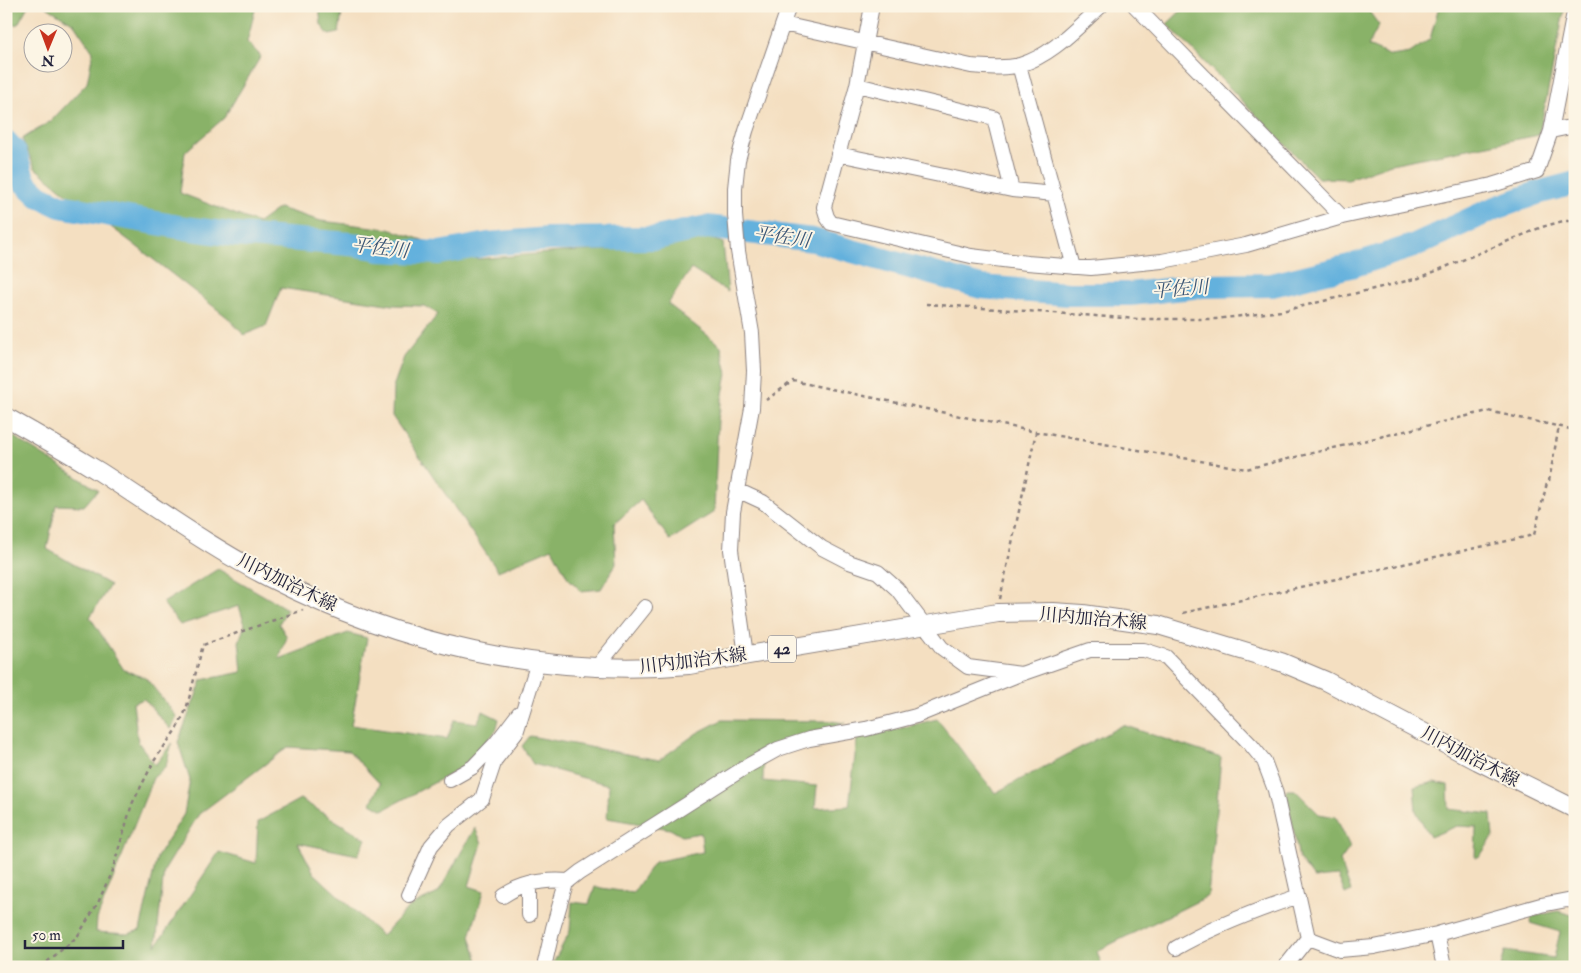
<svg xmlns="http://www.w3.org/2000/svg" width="1581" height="973" viewBox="0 0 1581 973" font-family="'IM FELL Double Pica','Noto Serif JP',serif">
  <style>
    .forest { fill: #89b268; stroke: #566a52 }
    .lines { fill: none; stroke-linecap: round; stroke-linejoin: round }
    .river { stroke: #64b1dd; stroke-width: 24 }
    .minor-casing { stroke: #8b807e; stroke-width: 16 }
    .major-casing { stroke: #8b807e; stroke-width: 20 }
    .path { stroke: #8b807e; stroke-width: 2.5; stroke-dasharray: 4 4; stroke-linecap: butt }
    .minor { stroke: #fff; stroke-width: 14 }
    .major { stroke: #fff; stroke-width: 18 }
    .labels { text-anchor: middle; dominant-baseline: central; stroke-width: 4; stroke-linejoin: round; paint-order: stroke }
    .shield { fill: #fcf5e5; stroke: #63616e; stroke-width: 1 }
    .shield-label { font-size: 16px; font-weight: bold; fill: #22223b }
    .street-label { font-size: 18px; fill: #22223b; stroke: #fcf5e5 }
    .water-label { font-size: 19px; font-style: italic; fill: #395474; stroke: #fcf5e5 }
  </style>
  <rect width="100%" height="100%" fill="#fcf5e5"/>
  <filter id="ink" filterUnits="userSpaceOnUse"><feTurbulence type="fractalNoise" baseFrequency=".02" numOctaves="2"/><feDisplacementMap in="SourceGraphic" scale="10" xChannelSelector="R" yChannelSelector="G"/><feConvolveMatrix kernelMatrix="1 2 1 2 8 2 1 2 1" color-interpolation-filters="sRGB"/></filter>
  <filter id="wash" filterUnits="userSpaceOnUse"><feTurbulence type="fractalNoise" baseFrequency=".0096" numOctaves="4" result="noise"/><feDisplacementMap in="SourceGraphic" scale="20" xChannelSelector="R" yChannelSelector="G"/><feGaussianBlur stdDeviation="1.12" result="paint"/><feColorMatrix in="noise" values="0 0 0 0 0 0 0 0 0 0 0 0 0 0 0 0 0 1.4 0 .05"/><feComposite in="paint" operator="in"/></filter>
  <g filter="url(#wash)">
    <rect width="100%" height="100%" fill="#f4dfc1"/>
    <path class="forest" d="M 6,6 L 28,6 L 18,24 L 6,27 Z
      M 45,6 L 256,6 L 247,42 L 261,56 L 224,118 L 185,152 L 180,193 L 258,223 L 279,208 L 321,221 L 390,229 L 478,259 L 561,252 L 668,247 L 706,237 L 723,243 L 728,292 L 691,269 L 668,304 L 721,346 L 727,374 L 718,419 L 714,512 L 670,540 L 641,500 L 614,524 L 616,564 L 601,589 L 581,591 L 568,578 L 552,548 L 498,571 L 392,416 L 393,387 L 404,357 L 438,314 L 424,306 L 393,305 L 281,288 L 266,326 L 244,335 L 227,317 L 131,242 L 67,194 L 35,168 L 22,139 L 51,121 L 87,83 L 93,52 L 74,24 Z
      M 319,6 L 343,6 L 339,33 L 329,35 L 321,25 Z
      M 1186,6 L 1365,6 L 1379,25 L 1368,46 L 1391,56 L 1410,53 L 1430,39 L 1439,6 L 1565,6 L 1539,135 L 1391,164 L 1348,179 L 1318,178 L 1167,24 Z
      M 6,432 L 98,490 L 84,506 L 56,505 L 47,549 L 110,585 L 90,617 L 124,670 L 146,678 L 177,717 L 170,729 L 144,699 L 133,703 L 138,742 L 155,765 L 172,743 L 166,766 L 153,778 L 97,919 L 96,932 L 128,934 L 140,930 L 157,857 L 184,814 L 190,780 L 178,742 L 202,680 L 242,672 L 239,641 L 245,625 L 239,606 L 180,625 L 163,603 L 218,569 L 287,609 L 279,624 L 287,637 L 279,659 L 348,633 L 367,638 L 351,725 L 447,739 L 454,720 L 477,723 L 483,711 L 499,719 L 496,731 L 460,769 L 383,810 L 371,803 L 380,784 L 349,751 L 288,747 L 199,814 L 164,871 L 156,946 L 219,852 L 256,863 L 258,822 L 300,799 L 366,839 L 358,855 L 298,843 L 314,873 L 382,936 L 409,907 L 438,893 L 475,828 L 482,843 L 469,886 L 484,891 L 470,936 L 480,967 L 6,967 Z
      M 937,719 L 995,793 L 1123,725 L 1221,758 L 1208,896 L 1097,951 L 1102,967 L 551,967 L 570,931 L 572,902 L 589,904 L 595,887 L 633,893 L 654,862 L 703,852 L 701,833 L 682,836 L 670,829 L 607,818 L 609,785 L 533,764 L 522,746 L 530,736 L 659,760 L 697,733 L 722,720 L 829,721 L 846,723 L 764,749 L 763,781 L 817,786 L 815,808 L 849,806 L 857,739 Z
      M 1434,782 L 1448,785 L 1449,809 L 1491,814 L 1493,837 L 1480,856 L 1475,858 L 1476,827 L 1457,826 L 1430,837 L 1416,811 L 1414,787 Z
      M 1286,790 L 1295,790 L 1319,814 L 1336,817 L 1350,847 L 1340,861 L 1351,891 L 1345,894 L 1338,876 L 1314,878 L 1299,859 Z
      M 1558,911 L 1575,916 L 1575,967 L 1501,967 L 1505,951 L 1554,958 L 1560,932 L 1530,923 L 1531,917 Z"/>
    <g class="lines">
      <path class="river" d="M 6,142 L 15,152 L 24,182 L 39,196 L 60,206 L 185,228 L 236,235 L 350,244 L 375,248 L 379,250 L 439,253 L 488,244 L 548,239 L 656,238 L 707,227 L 813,240 L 981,287 L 1068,294 L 1130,294 L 1202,286 L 1272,285 L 1354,265 L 1413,246 L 1493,209 L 1537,193 L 1575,183"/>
    </g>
  </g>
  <g filter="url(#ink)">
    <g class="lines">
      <g class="minor-casing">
        <path id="minor" d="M 872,6 L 857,85 L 824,207 L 827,217 L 831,223 L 971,256 L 1027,263 L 1091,268 L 1162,261 L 1246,245 L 1342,217 L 1492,185 L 1537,171 L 1551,131 L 1575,7
          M 1135,6 L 1342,217
          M 783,24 L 971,66 C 987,67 1005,69 1020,65 C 1053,55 1076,28 1101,6
          M 1019,65 L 1074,267
          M 857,85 L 994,118 L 1012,190
          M 1551,131 L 1575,126
          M 838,154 L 1012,190 L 1055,194
          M 737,490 L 763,502 L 822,548 L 849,562 L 878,572 L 897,589 L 942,648 L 968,667 L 1021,674 L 1090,650 L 1144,650 L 1166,657 L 1251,745 L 1264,761 L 1275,790 L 1308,938
          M 746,655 L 731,550 L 733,512 L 752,408 L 754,371 L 752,333 L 738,251 L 735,215 L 735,188 L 738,160 L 746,131 L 789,6
          M 596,668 L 645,607
          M 450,780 L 473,767 L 496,743 L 519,713
          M 409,895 L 431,846 L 449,825 L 482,799 L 495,760 L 516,733 L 538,662
          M 503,896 C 523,882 546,879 569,881
          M 529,915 L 529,884
          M 1437,934 L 1444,967
          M 1308,938 L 1340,950 L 1374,947 L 1437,934 L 1541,905 L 1567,900 L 1575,901
          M 1176,948 C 1214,926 1257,910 1299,896
          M 544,967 L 553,928 L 566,883 L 580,872 L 749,765 L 778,749 L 809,739 L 866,729 L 916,716 L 1020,674
          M 1285,967 L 1308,938"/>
      </g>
      <g class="major-casing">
        <path id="major" d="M 6,417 C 38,435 69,453 100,472 C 156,508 211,548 270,578 C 399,644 544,678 689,665 L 998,613 L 1053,612 L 1083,614 L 1158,625 L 1281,662 L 1326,681 L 1478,761 L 1575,809"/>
      </g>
      <path class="path" d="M 926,304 L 1138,319 L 1216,319 L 1282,311 L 1419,278 L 1542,227 L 1563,221 L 1575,221
        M 766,400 L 793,381 L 1036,432 L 1246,469 L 1488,411 L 1575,430
        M 1000,599 L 1036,432
        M 1183,613 L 1534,535 L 1547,483 L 1549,481 L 1559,426
        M 41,967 L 77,937 L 98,903 L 113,868 L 132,804 L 154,761 L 177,728 L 186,710 L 203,645 L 303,610"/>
      <use href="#minor" class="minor"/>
      <use href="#major" class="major"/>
    </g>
  </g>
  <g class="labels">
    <rect class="shield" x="768" y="635.5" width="28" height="27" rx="4"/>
    <g class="shield-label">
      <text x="782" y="649">42</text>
    </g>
    <g class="street-label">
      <text transform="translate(287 583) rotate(26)">川内加治木線</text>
      <text transform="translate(1093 619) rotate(5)">川内加治木線</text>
      <text transform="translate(693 661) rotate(-7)">川内加治木線</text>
      <text transform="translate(1470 757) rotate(28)">川内加治木線</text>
    </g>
    <g class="water-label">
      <text transform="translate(782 237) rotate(8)">平佐川</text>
      <text transform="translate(380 248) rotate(7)">平佐川</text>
      <text transform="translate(1180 289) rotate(-5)">平佐川</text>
    </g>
  </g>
  <rect width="1581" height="973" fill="none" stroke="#fcf5e5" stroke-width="25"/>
  <g transform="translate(48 48) rotate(181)"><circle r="24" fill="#fcf5e5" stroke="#a5a1a1"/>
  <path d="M0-4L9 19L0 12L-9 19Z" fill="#c8321e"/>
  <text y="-8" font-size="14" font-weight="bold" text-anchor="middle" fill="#22223b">N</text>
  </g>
  <path d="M25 940v8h98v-8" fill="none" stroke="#22223b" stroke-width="2.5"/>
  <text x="32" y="940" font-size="15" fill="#22223b" stroke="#fcf5e5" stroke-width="4" paint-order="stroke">50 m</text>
</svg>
